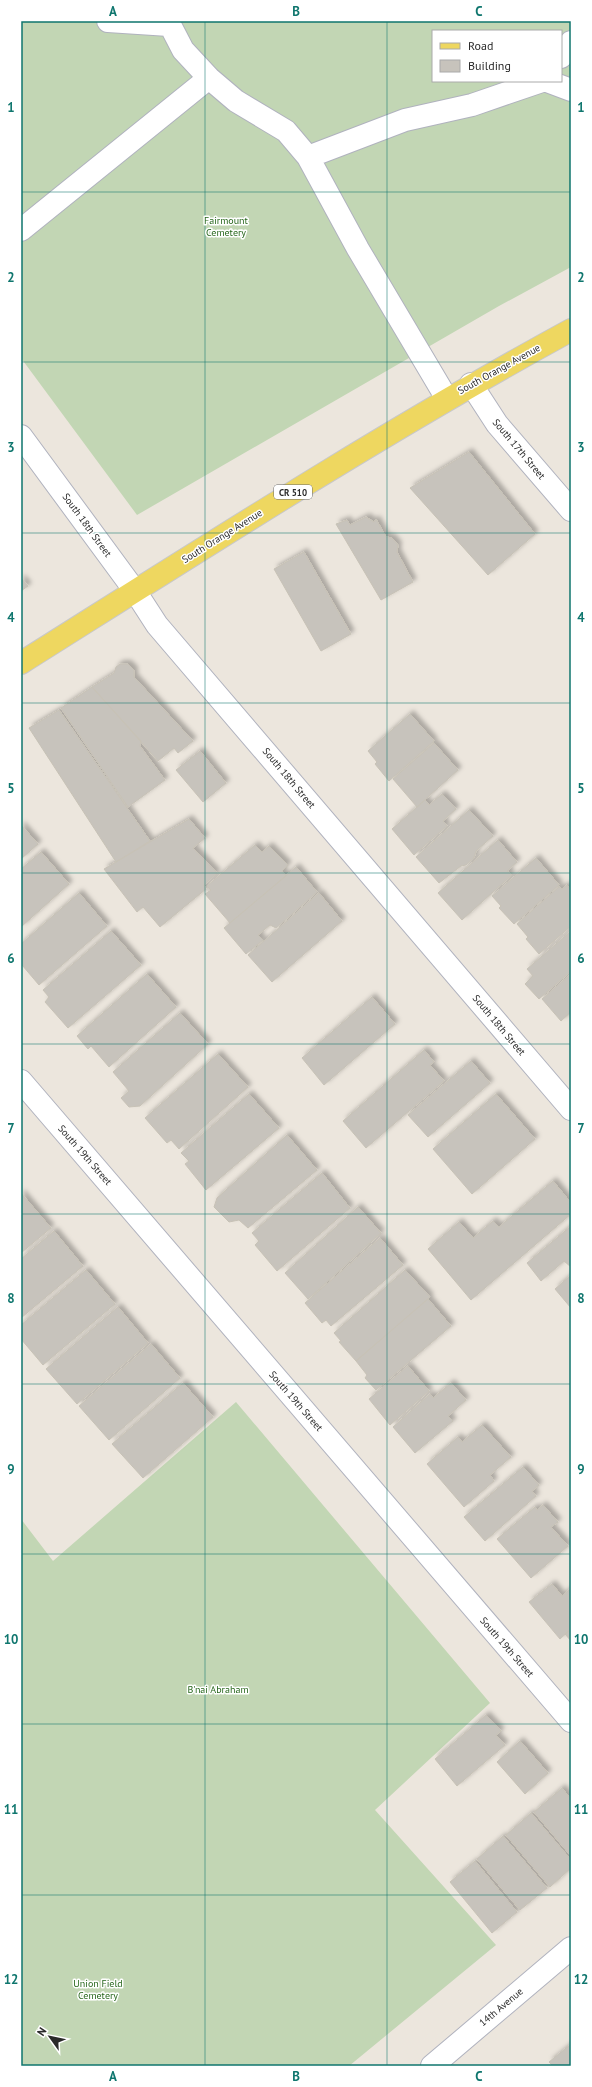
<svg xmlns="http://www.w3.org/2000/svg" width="592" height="2087" viewBox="0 0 592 2087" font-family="'PT Sans',sans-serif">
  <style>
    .cemetery { fill: #c2d6b4; fill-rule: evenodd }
    .building { fill: #c7c3bc; stroke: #c7c2b6; filter: url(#shadow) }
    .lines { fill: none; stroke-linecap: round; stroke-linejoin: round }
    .minor-casing { stroke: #b0b2be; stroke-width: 24 }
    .major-casing { stroke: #c8c8c8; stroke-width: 24 }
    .minor { stroke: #fff; stroke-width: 22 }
    .major { stroke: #eed760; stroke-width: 22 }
    .grid { fill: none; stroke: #0f766e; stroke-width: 1; stroke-opacity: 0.55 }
    .labels { text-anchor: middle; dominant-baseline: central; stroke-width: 3; stroke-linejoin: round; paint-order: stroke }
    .shield { fill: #fff; stroke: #6a6a6a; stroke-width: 1 }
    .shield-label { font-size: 9px; font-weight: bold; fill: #2a2a2a }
    .park-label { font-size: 10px; fill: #26661b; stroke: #fff }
    .street-label { font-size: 10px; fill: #2a2a2a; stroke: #fff }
    .neatline { fill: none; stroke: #0f766e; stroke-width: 1.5 }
    .grid-label { font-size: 13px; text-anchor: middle; font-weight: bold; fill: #0f766e }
  </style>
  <defs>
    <filter id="shadow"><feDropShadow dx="3.5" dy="-3.5" stdDeviation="2" flood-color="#0004"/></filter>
  </defs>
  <rect width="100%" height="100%" fill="#ece6dd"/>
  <path class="cemetery" d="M 21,21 L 571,21 L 571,267 L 499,306 L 137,515 L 21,358 ZM 433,31 L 561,31 L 561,81 L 433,81 Z
    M 236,1402 L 490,1703 L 375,1810 L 496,1945 L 349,2066 L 21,2066 L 21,1519 L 53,1561 Z"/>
  <path class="building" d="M 469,452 L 535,534 L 488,575 L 410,488 Z
    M 366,517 L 374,522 L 376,519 L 386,537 L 392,538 L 398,545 L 397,552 L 413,582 L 381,600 L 336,524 L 347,520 L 350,525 Z
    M 304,552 L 351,634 L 321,651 L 274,569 Z
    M 21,578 L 28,586 L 21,591 Z
    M 120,664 L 128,664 L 134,670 L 134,677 L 193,741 L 178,753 L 174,748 L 158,761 L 92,687 L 114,673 L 116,667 Z
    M 92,687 L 141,741 L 140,746 L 165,780 L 128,807 L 61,708 Z
    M 59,710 L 150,841 L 116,862 L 29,728 Z
    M 410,714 L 434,741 L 389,781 L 375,764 L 377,762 L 368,751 Z
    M 434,743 L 458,770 L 417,807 L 393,779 Z
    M 200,751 L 226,783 L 203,802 L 176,770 Z
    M 442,794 L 456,809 L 443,821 L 447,826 L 414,855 L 392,829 L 425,800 L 429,805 Z
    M 469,810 L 493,836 L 476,851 L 474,858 L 466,865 L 461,866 L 439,883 L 416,857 Z
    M 189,819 L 205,838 L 193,848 L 217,873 L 204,885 L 206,889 L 160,927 L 143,907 L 137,912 L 104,869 Z
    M 21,825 L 38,844 L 21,859 Z
    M 498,840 L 517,862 L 507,871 L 512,875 L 462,920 L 438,893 Z
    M 255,845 L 262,852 L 269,846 L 288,865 L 282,871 L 286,876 L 230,923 L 205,894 L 211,890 L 207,886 Z
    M 41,852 L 69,884 L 21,927 L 21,869 Z
    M 536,858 L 559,885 L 514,924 L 499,908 L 501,906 L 492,896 Z
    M 296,867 L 317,892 L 276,928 L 270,925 L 258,935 L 263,940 L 246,954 L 224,928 Z
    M 567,885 L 571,891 L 571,926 L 539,954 L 526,939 L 528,937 L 517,924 L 559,887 L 562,889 Z
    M 79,893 L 107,926 L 39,985 L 22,965 L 21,966 L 21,944 Z
    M 319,893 L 342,921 L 272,982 L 248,955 Z
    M 111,931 L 141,965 L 68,1028 L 45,1002 L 49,997 L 43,990 Z
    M 571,931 L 571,971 L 539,999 L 525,984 L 533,976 L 527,969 Z
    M 147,974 L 176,1007 L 109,1067 L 91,1046 L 88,1049 L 77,1036 Z
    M 571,974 L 571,1012 L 561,1021 L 542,999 Z
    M 372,997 L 395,1024 L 324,1085 L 302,1058 Z
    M 180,1013 L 208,1044 L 140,1106 L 129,1107 L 121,1098 L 129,1091 L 113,1072 Z
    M 424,1050 L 434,1062 L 430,1065 L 444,1081 L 366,1148 L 343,1121 Z
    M 218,1054 L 248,1087 L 179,1149 L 171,1140 L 167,1143 L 145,1118 Z
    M 471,1061 L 490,1083 L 428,1137 L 408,1115 Z
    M 249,1094 L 279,1128 L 206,1190 L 185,1164 L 189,1161 L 181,1153 Z
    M 496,1094 L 535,1139 L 472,1194 L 433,1149 Z
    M 287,1135 L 317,1170 L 248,1228 L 239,1220 L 229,1222 L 214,1207 L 217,1198 Z
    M 322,1173 L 350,1208 L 277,1271 L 255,1245 L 259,1241 L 252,1233 Z
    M 553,1181 L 571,1203 L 571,1214 L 471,1300 L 428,1249 L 459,1222 L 473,1238 L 493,1221 L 499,1227 Z
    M 21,1193 L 51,1228 L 21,1253 Z
    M 358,1207 L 381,1233 L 308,1299 L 285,1273 Z
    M 571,1226 L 571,1267 L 564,1261 L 541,1281 L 527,1263 Z
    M 54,1231 L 83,1266 L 21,1318 L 21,1259 Z
    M 380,1238 L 403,1265 L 331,1326 L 326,1320 L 322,1323 L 305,1303 Z
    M 86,1270 L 115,1304 L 43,1365 L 21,1339 L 21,1325 Z
    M 405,1270 L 430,1297 L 356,1361 L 339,1342 L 341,1341 L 334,1333 Z
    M 571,1275 L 571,1308 L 555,1289 Z
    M 428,1299 L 451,1326 L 376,1390 L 365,1378 L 367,1375 L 356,1361 Z
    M 118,1307 L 148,1343 L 77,1404 L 46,1369 Z
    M 151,1344 L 180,1378 L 109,1440 L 79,1406 Z
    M 408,1366 L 429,1391 L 390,1425 L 369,1399 Z
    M 183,1383 L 213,1417 L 143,1478 L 112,1444 Z
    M 451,1383 L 466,1400 L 448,1416 L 453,1421 L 415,1453 L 393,1427 L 430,1394 L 433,1398 Z
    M 482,1425 L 511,1457 L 490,1475 L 494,1481 L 464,1507 L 427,1464 L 458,1437 L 462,1442 Z
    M 523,1467 L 539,1485 L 532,1491 L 536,1496 L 485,1541 L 464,1517 Z
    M 543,1505 L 558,1522 L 551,1527 L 568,1546 L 531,1578 L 497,1539 L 535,1507 L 537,1510 Z
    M 552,1584 L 562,1596 L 571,1588 L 571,1629 L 560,1639 L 529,1602 Z
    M 571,1629 L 571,1641 L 565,1634 Z
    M 486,1715 L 501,1731 L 496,1735 L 505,1745 L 457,1786 L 435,1759 Z
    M 520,1741 L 548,1773 L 525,1794 L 497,1762 Z
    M 562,1788 L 569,1797 L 571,1796 L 571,1856 L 534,1812 Z
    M 531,1813 L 571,1860 L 571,1868 L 550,1887 L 506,1835 Z
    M 503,1836 L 547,1888 L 520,1910 L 477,1859 Z
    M 475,1861 L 517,1912 L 492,1933 L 450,1882 Z
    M 571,2044 L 571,2066 L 553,2066 L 549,2062 Z"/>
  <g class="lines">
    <g class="minor-casing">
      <path id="minor" d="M 108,21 L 169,25
        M 168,21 L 183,50 L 209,78 L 236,101 L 286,131 L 308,157 L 358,249 L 447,399
        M 561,57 L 571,42
        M 547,81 L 571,90
        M 308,157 L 405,120 L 472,105 L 542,81
        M 21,230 L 209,78
        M 471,384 L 497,424 L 571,510
        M 21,436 L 135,591 L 157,625 L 571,1109
        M 21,1081 L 571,1721
        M 432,2066 L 571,1948"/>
    </g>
    <g class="major-casing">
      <path id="major" d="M 21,663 C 202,549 382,433 571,330"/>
    </g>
    <use href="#minor" class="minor"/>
    <use href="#major" class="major"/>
  </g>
  <path class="grid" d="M 205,21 L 205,2066M 387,21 L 387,2066M 21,192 L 571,192M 21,362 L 571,362M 21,533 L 571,533M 21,703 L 571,703M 21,873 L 571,873M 21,1044 L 571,1044M 21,1214 L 571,1214M 21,1384 L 571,1384M 21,1554 L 571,1554M 21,1724 L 571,1724M 21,1895 L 571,1895"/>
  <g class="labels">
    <rect class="shield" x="274" y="485" width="38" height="14" rx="3"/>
    <g class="shield-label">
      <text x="293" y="492">CR 510</text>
    </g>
    <g class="park-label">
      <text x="226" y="220">Fairmount<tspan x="226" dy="12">Cemetery</tspan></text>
      <text x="218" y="1689">B'nai Abraham</text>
      <text x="98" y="1983">Union Field<tspan x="98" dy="12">Cemetery</tspan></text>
    </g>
    <g class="street-label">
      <text transform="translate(499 369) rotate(-29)">South Orange Avenue</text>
      <text transform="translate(519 449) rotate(50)">South 17th Street</text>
      <text transform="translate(87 525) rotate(54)">South 18th Street</text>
      <text transform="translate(222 536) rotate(-32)">South Orange Avenue</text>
      <text transform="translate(289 778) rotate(50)">South 18th Street</text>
      <text transform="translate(499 1025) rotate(50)">South 18th Street</text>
      <text transform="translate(85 1155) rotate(49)">South 19th Street</text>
      <text transform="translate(296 1401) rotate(49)">South 19th Street</text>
      <text transform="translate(507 1647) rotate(49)">South 19th Street</text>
      <text transform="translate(501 2007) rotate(-40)">14th Avenue</text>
    </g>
  </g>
  <rect width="592" height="2087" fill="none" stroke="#ffffff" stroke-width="44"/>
  <rect x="432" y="30" width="130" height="52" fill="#ffffff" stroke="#aaaaaa"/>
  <rect x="440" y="43" width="20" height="6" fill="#eed760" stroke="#aaaaaa"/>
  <text x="468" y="50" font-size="12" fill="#2a2a2a">Road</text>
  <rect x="440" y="60" width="20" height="12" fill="#c7c3bc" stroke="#aaaaaa"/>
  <text x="468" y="70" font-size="12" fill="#2a2a2a">Building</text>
  <g transform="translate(50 2037) rotate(303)" stroke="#ffffff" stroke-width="3" paint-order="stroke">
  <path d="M0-3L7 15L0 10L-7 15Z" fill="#2a2a2a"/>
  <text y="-6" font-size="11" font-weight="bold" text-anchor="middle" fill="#2a2a2a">N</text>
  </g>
  <rect x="22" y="22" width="548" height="2043" class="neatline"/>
  <g class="grid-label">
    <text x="113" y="16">A</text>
    <text x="296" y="16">B</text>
    <text x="479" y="16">C</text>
    <text x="11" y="112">1</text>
    <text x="581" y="112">1</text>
    <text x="11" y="282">2</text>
    <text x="581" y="282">2</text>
    <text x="11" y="452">3</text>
    <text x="581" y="452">3</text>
    <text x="11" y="622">4</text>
    <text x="581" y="622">4</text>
    <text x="11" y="793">5</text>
    <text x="581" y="793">5</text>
    <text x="11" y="963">6</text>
    <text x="581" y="963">6</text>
    <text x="11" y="1133">7</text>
    <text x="581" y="1133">7</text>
    <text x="11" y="1303">8</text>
    <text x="581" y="1303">8</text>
    <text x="11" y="1474">9</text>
    <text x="581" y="1474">9</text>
    <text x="11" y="1644">10</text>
    <text x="581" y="1644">10</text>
    <text x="11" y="1814">11</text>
    <text x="581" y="1814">11</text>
    <text x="11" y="1984">12</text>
    <text x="581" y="1984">12</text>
    <text x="113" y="2081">A</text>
    <text x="296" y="2081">B</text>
    <text x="479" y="2081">C</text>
  </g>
</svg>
